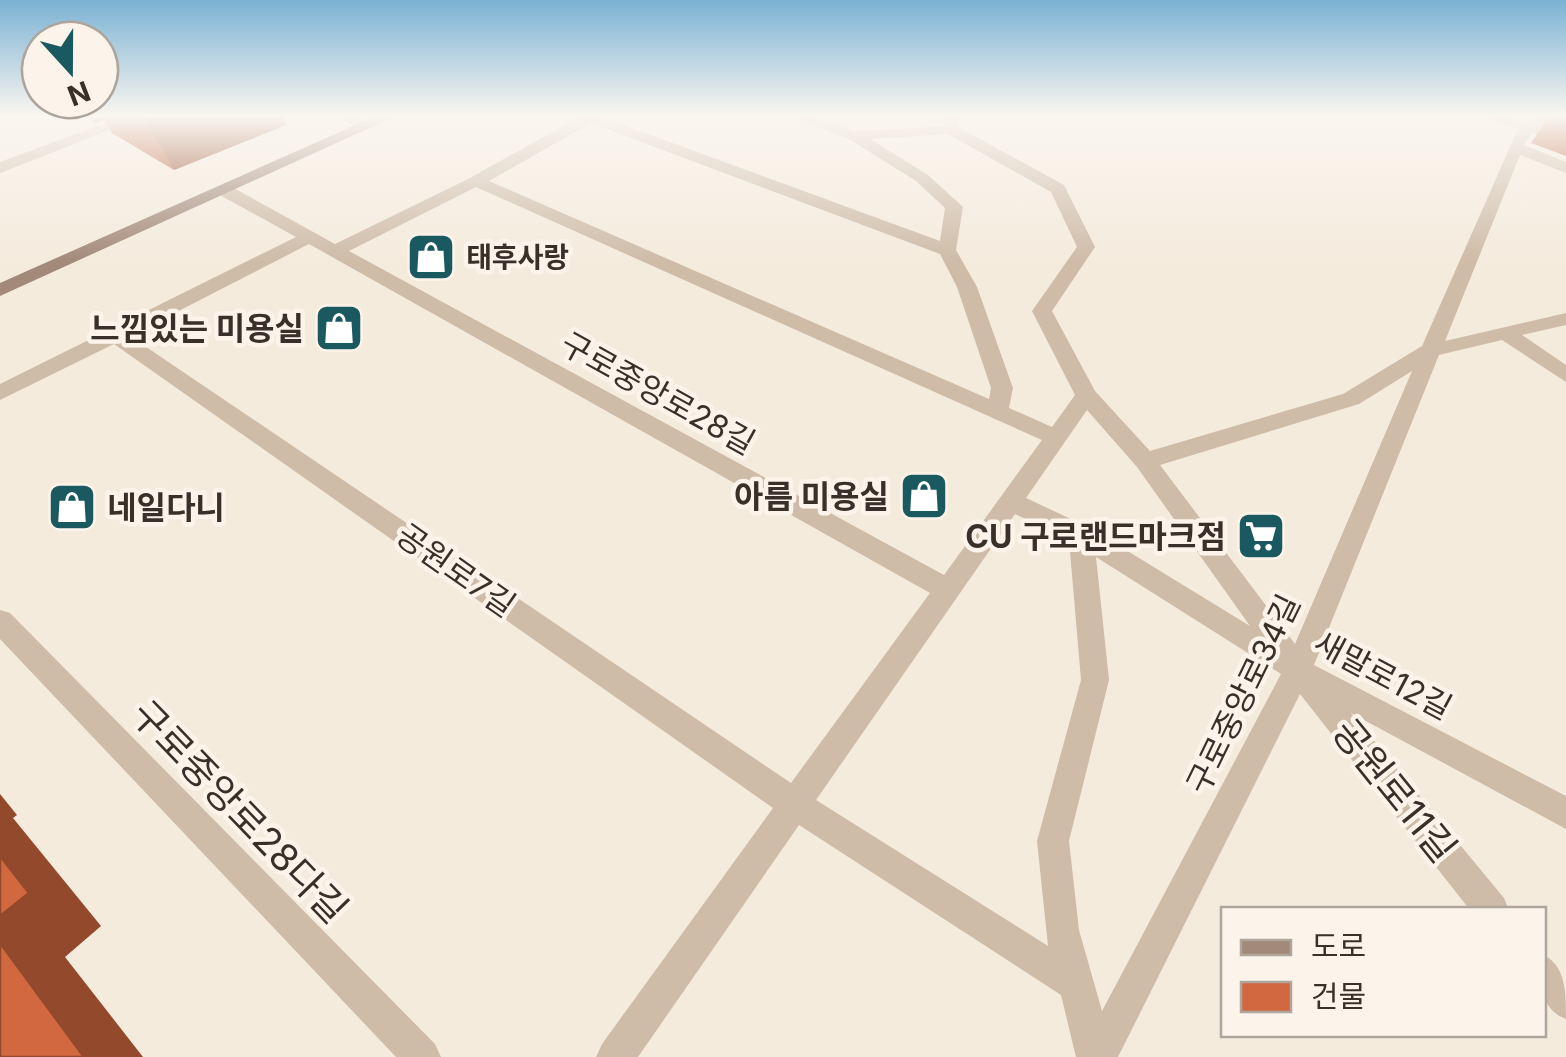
<svg xmlns="http://www.w3.org/2000/svg" width="1566" height="1057" viewBox="0 0 1566 1057" font-family="Inter,'Noto Sans KR',sans-serif">
  <style>
    .lines { fill: none; stroke-linecap: round; stroke-linejoin: round }
    .lane { fill: #cebba8; fill-rule: evenodd }
    .street { fill: #cebba8; fill-rule: evenodd }
    .secondary { fill: #a28979; fill-rule: evenodd }
    .wall { fill: #b45936 }
    .shaded-wall { fill: #92492c }
    .building { fill: #d1683f; stroke: #92492c; stroke-width: 2.5 }
    .labels { text-anchor: middle; dominant-baseline: central; stroke-width: 9; stroke-linejoin: round; paint-order: stroke }
    .far-poi-label { font-size: 28px; font-weight: bold; fill: #3a2f29; stroke: #fcf4ea; text-anchor: start }
    .poi-label { font-size: 32px; font-weight: bold; fill: #3a2f29; stroke: #fcf4ea; text-anchor: end }
    .street-label { font-size: 32px; fill: #3a2f29; stroke: #fcf4ea }
    .near-street-label { font-size: 38px; fill: #3a2f29; stroke: #fcf4ea }
  </style>
  <rect width="100%" height="100%" fill="#f5ebdd"/>
  <g class="lines">
    <path class="lane" d="M 945,115 L 959,115 L 956,132 L 944,129 Z"/>
    <path class="street" d="M 127,115 L 148,115 L 0,173 L 0,162 Z
      M 336,115 L 355,115 L 374,127 L 361,130 Z
      M 575,115 L 596,115 L 940,241 L 945,208 L 916,181 L 849,139 L 786,115 L 808,115 L 855,131 L 956,126 L 1064,185 L 1095,247 L 1052,311 L 1095,391 L 1150,451 L 1343,394 L 1422,346 L 1518,129 L 1479,115 L 1502,115 L 1527,123 L 1537,115 L 1554,115 L 1541,127 L 1566,134 L 1566,144 L 1531,133 L 1524,145 L 1566,162 L 1566,173 L 1520,155 L 1445,341 L 1566,313 L 1566,325 L 1522,335 L 1566,365 L 1566,382 L 1502,340 L 1439,355 L 1314,665 L 1566,796 L 1566,829 L 1351,713 L 1504,898 L 1509,910 L 1470,910 L 1300,694 L 1118,1057 L 1076,1057 L 1061,995 L 799,825 L 638,1057 L 596,1057 L 602,1044 L 773,808 L 114,344 L 0,400 L 0,384 L 296,237 L 218,194 L 218,186 L 230,186 L 335,244 L 470,178 L 577,118 ZM 591,123 L 940,254 L 957,287 L 991,388 L 989,399 L 489,181 ZM 948,134 L 1051,192 L 1077,247 L 1032,311 L 1075,395 L 1052,427 L 1009,408 L 1013,388 L 977,287 L 956,250 L 963,207 L 928,175 L 870,139 ZM 476,187 L 1042,440 L 944,575 L 349,251 ZM 309,244 L 930,593 L 791,783 L 130,336 ZM 1412,371 L 1295,644 L 1160,465 L 1359,404 ZM 1087,410 L 1137,467 L 1250,626 L 1090,528 L 1026,498 ZM 1015,514 L 1069,540 L 1081,680 L 1037,841 L 1048,946 L 816,800 ZM 1096,557 L 1281,674 L 1102,1011 L 1079,930 L 1069,841 L 1109,680 Z
      M 0,610 L 10,613 L 435,1044 L 441,1057 L 396,1057 L 0,639 Z
      M 1544,955 C 1566,967 1566,992 1566,1019 C 1538,1008 1542,982 1544,955 Z"/>
    <path class="secondary" d="M 378,115 L 398,115 L 0,296 L 0,283 Z"/>
  </g>
  <path class="wall" d="M 85,115 L 283,115 L 286,125 L 174,170 L 112,133 L 105,120 L 95,123 Z
    M 1550,115 L 1566,115 L 1566,156 L 1531,143 Z"/>
  <path class="shaded-wall" d="M 91,115 L 102,115 L 105,120 L 95,123 Z
    M 161,115 L 283,115 L 286,125 L 174,170 L 146,121 Z
    M 0,794 L 17,815 L 13,818 L 101,926 L 65,957 L 143,1057 L 84,1057 L 0,943 Z"/>
  <path class="building" d="M 137,115 L 161,115 L 146,121 Z
    M 1550,115 L 1566,117 L 1566,125 L 1548,118 Z
    M 0,856 L 29,893 L 0,916 Z
    M 0,943 L 84,1057 L 0,1057 Z"/>
  <linearGradient id="sky" x2="0" y2="1"><stop stop-color="#7bb2d4"/><stop offset="0.44" stop-color="#faf6f0"/><stop offset="1" stop-color="#faf6f0" stop-opacity="0"/></linearGradient>
  <rect width="1566" height="263" fill="url(#sky)"/>
  <defs>
    <g id="shop-square" transform="scale(2.5)"><rect x="-9" y="-9" width="18" height="18" rx="4" fill="#1a5960" stroke="#fcf4ea"/><path d="M-5-2.5h2.3a2.7 3.5 0 0 1 5.4 0H5L5.5 6h-11ZM-1.5-2.5h3a1.5 2.3 0 0 0-3 0Z" fill="#fff"/></g>
    <g id="supermarket-square" transform="scale(2.5)"><rect x="-9" y="-9" width="18" height="18" rx="4" fill="#1a5960" stroke="#fcf4ea"/><path d="M-6-5.5h2.5l.6 2H6L4.5 2H-2.5L-4.4-4H-6ZM-1.5 3.2a1.3 1.3 0 1 0 .1 0ZM3 3.2a1.3 1.3 0 1 0 .1 0Z" fill="#fff"/></g>
  </defs>
  <g fill-rule="evenodd">
    <use href="#shop-square" x="431" y="257"/>
    <use href="#shop-square" x="339" y="328"/>
    <use href="#shop-square" x="924" y="496"/>
    <use href="#shop-square" x="72" y="507"/>
    <use href="#supermarket-square" x="1261" y="536"/>
  </g>
  <g class="labels">
    <g class="far-poi-label">
      <text x="466" y="257">태후사랑</text>
    </g>
    <g class="poi-label">
      <text x="304" y="328">느낌있는 미용실</text>
      <text x="889" y="496">아름 미용실</text>
      <text x="107" y="507" text-anchor="start">네일다니</text>
      <text x="1226" y="536">CU 구로랜드마크점</text>
    </g>
    <g class="street-label">
      <text transform="translate(658 393) rotate(29)">구로중앙로28길</text>
      <text transform="translate(456 570) rotate(35)">공원로7길</text>
      <text transform="translate(1383 675) rotate(28)">새말로12길</text>
      <text transform="translate(1243 694) rotate(-64)">구로중앙로34길</text>
    </g>
    <g class="near-street-label">
      <text transform="translate(1395 790) rotate(51)">공원로11길</text>
      <text transform="translate(240 811) rotate(46)">구로중앙로28다길</text>
    </g>
  </g>
  <rect x="1221" y="907" width="325" height="130" fill="#fcf4ea" stroke="#aea59d" stroke-width="2.5"/>
  <rect x="1241" y="940" width="50" height="15" fill="#a28979" stroke="#aea59d" stroke-width="2.5"/>
  <text x="1311" y="957" font-size="30" fill="#3a2f29">도로</text>
  <rect x="1241" y="982" width="50" height="30" fill="#d1683f" stroke="#aea59d" stroke-width="2.5"/>
  <text x="1311" y="1007" font-size="30" fill="#3a2f29">건물</text>
  <g transform="translate(70 70) rotate(159)"><circle r="48" fill="#fcf4ea" stroke="#aea59d" stroke-width="2.5"/>
  <path d="M0-8L18 38L0 25L-18 38Z" fill="#1a5960"/>
  <text y="-15" font-size="28" font-weight="bold" text-anchor="middle" fill="#3a2f29">N</text>
  </g>
</svg>
